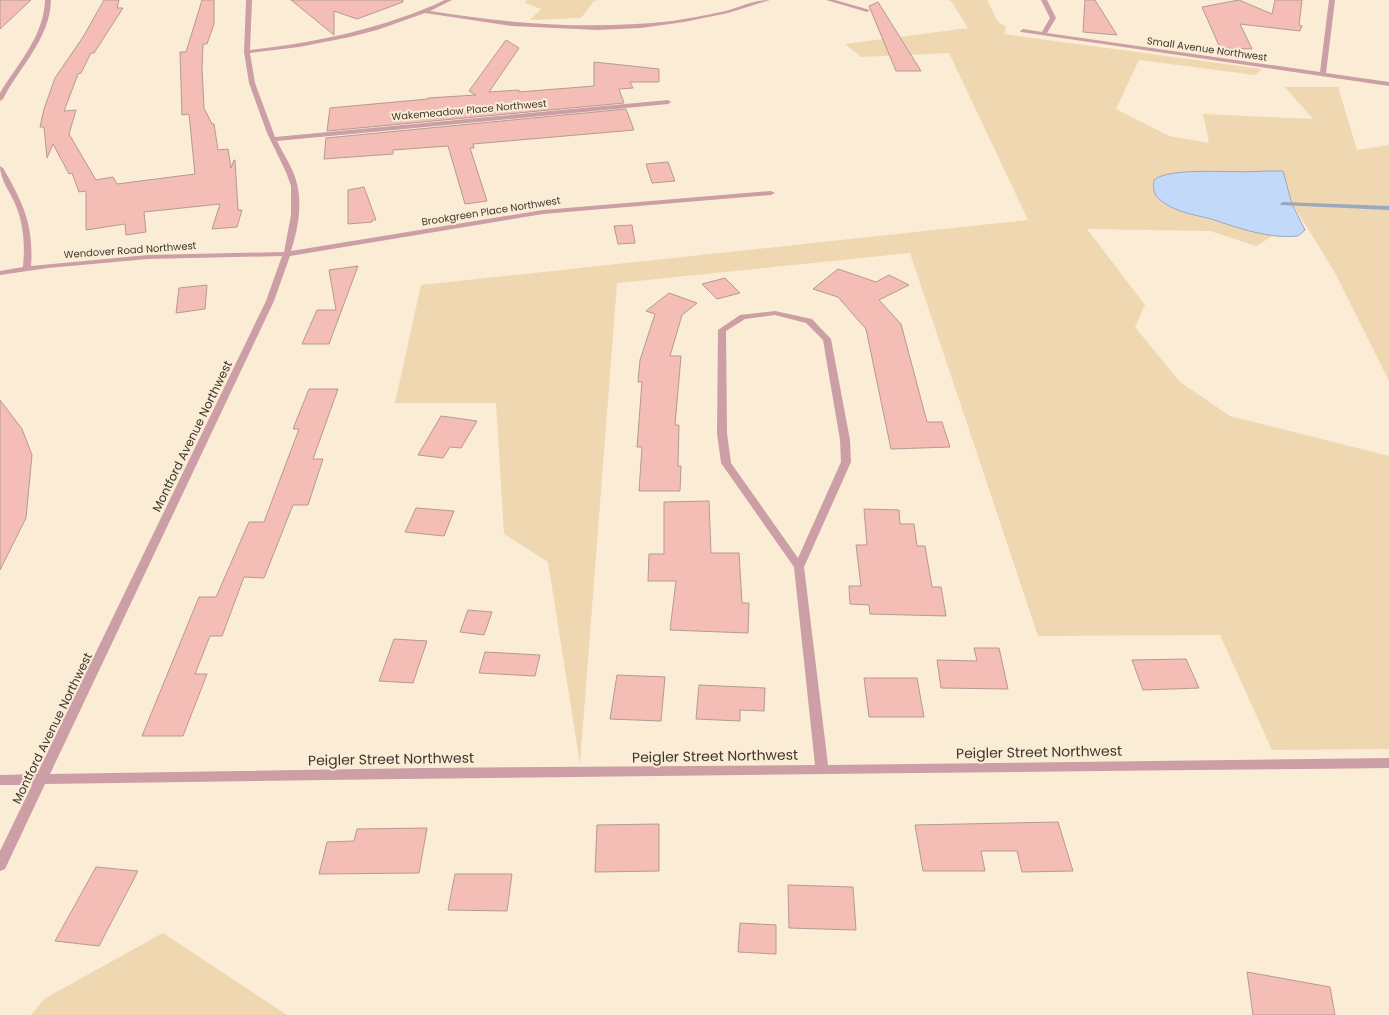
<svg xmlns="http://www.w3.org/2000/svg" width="1389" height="1015" viewBox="0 0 1389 1015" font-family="Poppins,sans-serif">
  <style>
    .green { fill: #efd7b2 }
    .water { fill: #c3d9f9; stroke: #9ba8bc }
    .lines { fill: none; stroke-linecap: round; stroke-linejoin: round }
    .stream { fill: #9ba8bc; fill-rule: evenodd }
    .building { fill: #f4beb7; stroke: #b59995 }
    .street { fill: #cc9ea5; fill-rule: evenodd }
    .labels { text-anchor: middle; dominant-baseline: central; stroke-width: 4; stroke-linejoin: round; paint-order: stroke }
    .far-street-label { font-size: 10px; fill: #3d372e; stroke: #fbecd5 }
    .street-label { font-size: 12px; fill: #3d372e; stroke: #fbecd5 }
    .near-street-label { font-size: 14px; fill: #3d372e; stroke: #fbecd5 }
  </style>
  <rect width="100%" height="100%" fill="#fbecd5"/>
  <path class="green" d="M 527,0 L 601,0 L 594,1 L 581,18 L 530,20 L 541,9 L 525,3 Z
    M 948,0 L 987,0 L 998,22 L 1006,27 L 1004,34 L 1262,69 L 1255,75 L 1139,60 L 1116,109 L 1169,136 L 1209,143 L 1203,114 L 1313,119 L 1285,87 L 1338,87 L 1357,150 L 1389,145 L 1389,381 L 1334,271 L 1272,171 L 1247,173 L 1182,212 L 1273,236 L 1256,246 L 1210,231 L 1087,229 L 1145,305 L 1135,327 L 1180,382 L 1230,416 L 1389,456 L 1389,749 L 1272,750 L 1220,635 L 1038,636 L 910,253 L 617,283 L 580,764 L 548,562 L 504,534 L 496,403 L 395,403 L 421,285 L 1028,220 L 949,53 L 861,57 L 845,44 L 968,28 L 951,1 Z
    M 163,933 L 287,1015 L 31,1015 L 44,999 Z"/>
  <path class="water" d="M 1263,171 L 1283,171 L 1292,204 L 1305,230 L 1298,236 C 1268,239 1239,228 1211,219 C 1192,214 1172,212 1157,197 C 1153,192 1153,186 1154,180 C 1170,166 1238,174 1263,171 Z"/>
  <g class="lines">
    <path class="stream" d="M 1283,202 L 1389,206 L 1389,210 L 1281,205 L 1280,204 Z"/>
  </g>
  <path class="building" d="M 0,0 L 31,0 L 0,29 Z
    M 104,0 L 119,0 L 117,8 L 123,8 L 94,53 L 91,53 L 81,73 L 78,74 L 64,111 L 76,110 L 69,134 L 96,180 L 113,177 L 117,184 L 195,174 L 189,114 L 182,115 L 180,52 L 186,52 L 202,0 L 214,0 L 214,24 L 207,44 L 203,44 L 202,68 L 204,108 L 212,124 L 214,124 L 218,150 L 228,149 L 231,168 L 234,160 L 235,160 L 238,210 L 242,210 L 237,227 L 212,229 L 220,204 L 144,212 L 146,232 L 126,235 L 125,224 L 86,230 L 86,191 L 79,192 L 72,173 L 69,174 L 53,144 L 47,158 L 44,127 L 40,127 L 44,109 L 55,78 L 83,37 Z
    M 291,0 L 403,0 L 403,2 L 357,19 L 334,11 L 334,35 Z
    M 1085,0 L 1095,0 L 1117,35 L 1083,32 Z
    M 1239,0 L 1272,14 L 1275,0 L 1302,0 L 1299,25 L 1302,26 L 1300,31 L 1240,24 L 1252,49 L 1220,48 L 1202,7 Z
    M 878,2 L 921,71 L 896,71 L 869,6 Z
    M 506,40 L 519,48 L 489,92 L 519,90 L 519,92 L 594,86 L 594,62 L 659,69 L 659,82 L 630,82 L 633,88 L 619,89 L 624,103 L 327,131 L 330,108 L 428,99 L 428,98 L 476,95 L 469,91 Z
    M 626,109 L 634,130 L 473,144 L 474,148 L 470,148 L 487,201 L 465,204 L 448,146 L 393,150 L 393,154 L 324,159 L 326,138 Z
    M 668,162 L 675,181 L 652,183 L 646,164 Z
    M 364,187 L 376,220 L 372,220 L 372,222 L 348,224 L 348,190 Z
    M 632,225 L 635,243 L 618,244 L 614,226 Z
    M 358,266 L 329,344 L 302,344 L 317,310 L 336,310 L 329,270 Z
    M 838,269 L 876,282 L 889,275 L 909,285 L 879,300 L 901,324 L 927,422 L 942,422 L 950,447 L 891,449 L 866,329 L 838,297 L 813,289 Z
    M 725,278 L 740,293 L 717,299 L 702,284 Z
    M 207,285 L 205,309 L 176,313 L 179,288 Z
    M 669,293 L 697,303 L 682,315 L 670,356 L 681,356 L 675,425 L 679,425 L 678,466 L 681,466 L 680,491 L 639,491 L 642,447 L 637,447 L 642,382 L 638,382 L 640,360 L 655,314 L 646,311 Z
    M 309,389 L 338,389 L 313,459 L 323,459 L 308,505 L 293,505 L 264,578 L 244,577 L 222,636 L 210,636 L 195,674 L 207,674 L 183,736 L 142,736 L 199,597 L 216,597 L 249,522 L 264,522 L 299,429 L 293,429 Z
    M 0,400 L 22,429 L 32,455 L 26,518 L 0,570 Z
    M 441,416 L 477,421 L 461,448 L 450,447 L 443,458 L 418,455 Z
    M 709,501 L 711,553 L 739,553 L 742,603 L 749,603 L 748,633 L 670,630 L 676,581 L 648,581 L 649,554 L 664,554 L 664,502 Z
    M 416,508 L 454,511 L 444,536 L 405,532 Z
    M 864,509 L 899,510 L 900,524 L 914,524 L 917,546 L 925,546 L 932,587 L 941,587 L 946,616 L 870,614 L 869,605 L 850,604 L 849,586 L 861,586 L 856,545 L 867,545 Z
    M 468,610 L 492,612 L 484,635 L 460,632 Z
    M 394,639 L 427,641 L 413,683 L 379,681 Z
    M 974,648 L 999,648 L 1008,689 L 941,688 L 937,660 L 977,661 Z
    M 485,652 L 540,655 L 535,676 L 479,673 Z
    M 1186,659 L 1199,688 L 1143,690 L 1132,660 Z
    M 617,675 L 665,677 L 661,721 L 610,719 Z
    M 864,678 L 917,678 L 924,717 L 869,717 Z
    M 699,685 L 765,688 L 764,711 L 740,710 L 740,721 L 696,719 Z
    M 1058,822 L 1073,871 L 1022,872 L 1017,851 L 981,851 L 985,871 L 923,871 L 915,825 Z
    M 659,824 L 659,871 L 595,872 L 597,825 Z
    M 427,828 L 419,873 L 319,874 L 327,842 L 354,841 L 357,829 Z
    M 96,867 L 138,871 L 99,946 L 55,941 Z
    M 455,874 L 512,874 L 507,911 L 448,910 Z
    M 788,885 L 853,887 L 856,930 L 789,928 Z
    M 740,923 L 776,925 L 776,954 L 738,952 Z
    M 1247,972 L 1330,987 L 1335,1015 L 1253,1015 Z"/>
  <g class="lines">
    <path class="street" d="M 45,0 L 51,0 C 50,39 20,66 3,99 L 0,101 L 0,93 L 3,88 C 21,60 44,34 45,0 Z
      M 246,0 L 252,0 L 250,50 C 318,42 382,29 445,0 L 452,0 L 430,11 C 511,24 590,30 672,21 C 690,18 708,15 726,11 C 740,7 755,0 770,0 L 728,13 L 684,22 L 641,28 L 598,30 L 512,26 L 425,13 L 377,30 L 350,37 L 299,47 L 250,53 L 255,83 L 275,137 L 668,100 L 671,102 L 668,104 L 277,141 C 283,154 292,166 296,180 C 303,203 298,229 291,251 L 543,210 L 771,191 L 775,193 L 771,195 L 543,214 L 290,256 L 274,301 L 50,774 L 423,768 L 815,765 L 794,567 L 721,463 L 717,433 L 718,330 L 740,315 L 775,311 L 812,319 L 831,339 L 850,440 L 851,462 L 804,567 L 828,765 L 1389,758 L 1389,768 C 941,773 493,777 45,784 L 5,869 L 0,871 L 0,851 L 32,785 L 0,785 L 0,775 L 37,774 L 266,301 L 282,256 L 148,259 L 48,268 L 0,275 L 0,271 L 23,267 C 25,246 24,226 16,206 C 11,193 0,180 0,166 L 3,168 C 23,202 34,226 31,266 L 148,255 L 284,252 L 291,215 L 291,186 L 286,172 L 267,133 L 249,83 L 244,52 ZM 775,315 L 806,323 L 823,340 L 840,440 L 841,462 L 798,558 L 731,463 L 727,433 L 726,331 L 745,319 Z
      M 826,0 L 835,0 L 870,10 L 867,12 Z
      M 1041,0 L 1047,0 L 1056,18 L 1047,33 L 1320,72 L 1329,0 L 1335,0 L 1326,73 L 1389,82 L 1389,86 L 1021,32 L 1020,31 L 1023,29 L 1042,32 L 1050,18 Z"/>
  </g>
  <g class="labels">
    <g class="far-street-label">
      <text transform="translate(1207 49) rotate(8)">Small Avenue Northwest</text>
      <text transform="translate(469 110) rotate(-5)">Wakemeadow Place Northwest</text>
      <text transform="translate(491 211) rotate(-9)">Brookgreen Place Northwest</text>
      <text transform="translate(130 250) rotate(-4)">Wendover Road Northwest</text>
    </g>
    <g class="street-label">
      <text transform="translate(192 436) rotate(-64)">Montford Avenue Northwest</text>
      <text transform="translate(52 728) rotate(-64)">Montford Avenue Northwest</text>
    </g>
    <g class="near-street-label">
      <text transform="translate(1039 752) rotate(-1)">Peigler Street Northwest</text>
      <text transform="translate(715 756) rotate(-1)">Peigler Street Northwest</text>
      <text transform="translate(391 759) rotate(-1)">Peigler Street Northwest</text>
    </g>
  </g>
</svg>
